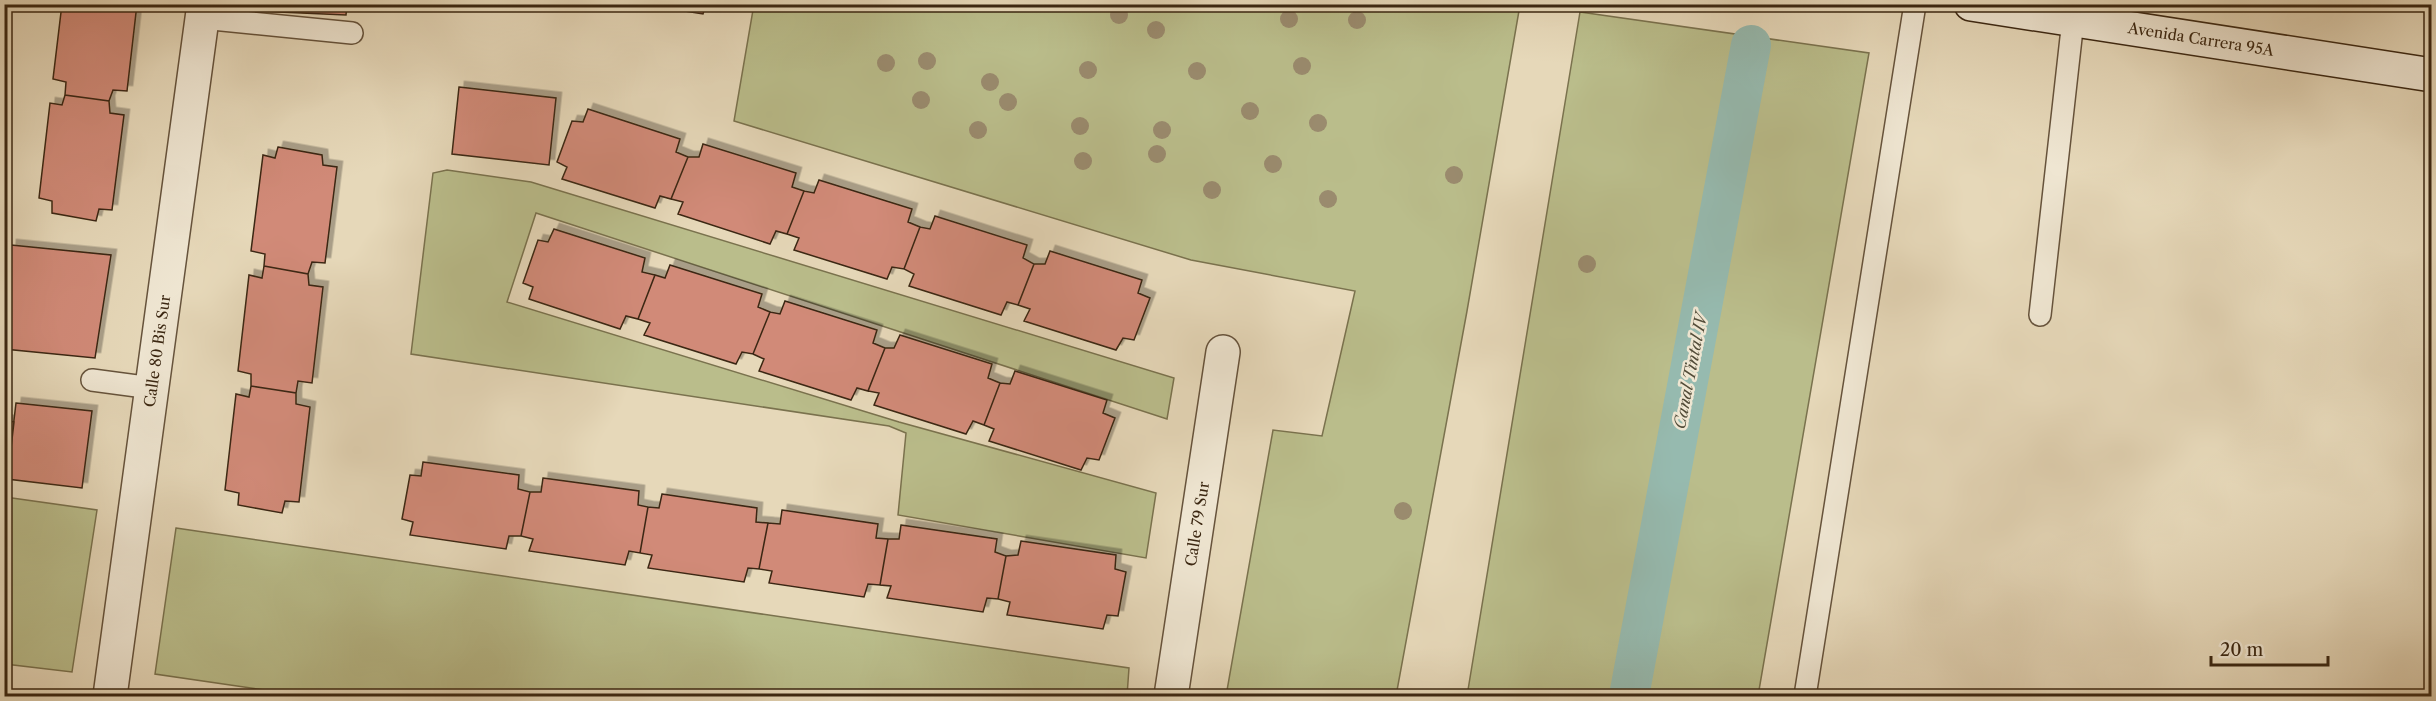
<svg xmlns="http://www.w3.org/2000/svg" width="2436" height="701" viewBox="0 0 2436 701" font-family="'Libre Caslon Text',serif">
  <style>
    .green { fill: #babd8b; stroke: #7a724e; stroke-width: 1.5 }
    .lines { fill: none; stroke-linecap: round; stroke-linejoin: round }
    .canal { stroke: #96baaf; stroke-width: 40 }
    .building { fill: #d18a78; stroke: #3b2712; stroke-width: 1.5; filter: url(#shadow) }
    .lane-casing { stroke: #66533c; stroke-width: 24 }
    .street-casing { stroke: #66533c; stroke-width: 36 }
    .secondary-casing { stroke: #3b2712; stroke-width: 36 }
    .lane { stroke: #efe6d2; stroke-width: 21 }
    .street { stroke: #efe6d2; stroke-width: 33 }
    .secondary { stroke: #efe6d2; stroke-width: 33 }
    .tree { fill: #9a8b6e }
    .labels { text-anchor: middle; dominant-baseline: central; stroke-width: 5; stroke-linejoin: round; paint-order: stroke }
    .street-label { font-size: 15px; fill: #3b2712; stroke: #efe6d2 }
    .water-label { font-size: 16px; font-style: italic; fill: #524c39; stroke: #efe6d2 }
  </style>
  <defs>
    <filter id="shadow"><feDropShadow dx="5.5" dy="-5.5" stdDeviation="0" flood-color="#0004"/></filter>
  </defs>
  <rect width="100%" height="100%" fill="#e6d8b9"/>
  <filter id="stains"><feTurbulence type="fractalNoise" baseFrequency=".00333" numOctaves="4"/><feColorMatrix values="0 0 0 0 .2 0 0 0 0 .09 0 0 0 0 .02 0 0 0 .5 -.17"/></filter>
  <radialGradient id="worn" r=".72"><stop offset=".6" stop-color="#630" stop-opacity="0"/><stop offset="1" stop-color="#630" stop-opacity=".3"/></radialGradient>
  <path class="green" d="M 754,4 L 1520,5 L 1467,311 L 1396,696 L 1226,696 L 1273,430 L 1322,436 L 1355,291 L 1191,260 L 734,121 Z
    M 1580,12 L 1869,53 L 1758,696 L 1467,696 Z
    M 447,170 L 531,182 L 1174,378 L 1167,419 L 536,213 L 507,302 L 899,422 L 1156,493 L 1146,558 L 898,515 L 906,433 L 889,426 L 411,354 L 433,173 Z
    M 5,497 L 97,510 L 72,672 L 5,664 Z
    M 176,528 L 1129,668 L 1127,696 L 305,696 L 155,674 Z"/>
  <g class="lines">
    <path class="canal" d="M 1629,696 L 1751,45"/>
  </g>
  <path class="building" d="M 62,4 L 137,4 L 127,91 L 113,90 L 109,101 L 65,95 L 66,82 L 53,79 Z
    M 258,4 L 347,4 L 346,15 L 257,11 Z
    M 640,4 L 706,4 L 703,14 Z
    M 459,87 L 556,98 L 549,165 L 452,154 Z
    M 65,95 L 109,101 L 110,113 L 124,115 L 112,210 L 99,209 L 96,221 L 52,213 L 52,201 L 39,198 L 50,103 L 62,105 Z
    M 588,109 L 680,139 L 676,152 L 688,157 L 671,199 L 660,196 L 655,208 L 562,179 L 567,167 L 557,162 L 572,121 L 583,122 Z
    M 703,144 L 796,173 L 792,187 L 804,191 L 787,234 L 776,231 L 770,244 L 678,214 L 683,202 L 671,199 L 688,157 L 699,157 Z
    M 278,147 L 322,155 L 323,165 L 337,167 L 325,263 L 312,262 L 308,274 L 264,266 L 265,254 L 251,251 L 263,155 L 275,158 Z
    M 819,180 L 912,209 L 908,222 L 920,227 L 904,269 L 892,267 L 887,279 L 794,250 L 799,238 L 787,234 L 804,191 L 814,193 Z
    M 935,216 L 1027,245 L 1023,258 L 1034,264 L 1018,305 L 1007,302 L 1001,315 L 909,286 L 914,274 L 904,269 L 920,227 L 930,229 Z
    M 554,229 L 645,258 L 642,272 L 655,275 L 638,319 L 626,316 L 620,329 L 529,299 L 533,287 L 523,283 L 538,240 L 548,242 Z
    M 11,245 L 111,255 L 95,358 L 4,349 Z
    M 1050,251 L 1142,280 L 1138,293 L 1150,298 L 1134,340 L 1123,338 L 1116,350 L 1024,321 L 1030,309 L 1018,305 L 1034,264 L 1045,264 Z
    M 670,265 L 762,294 L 758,307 L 770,312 L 753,354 L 742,352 L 736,364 L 644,335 L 650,323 L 638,319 L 655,275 L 665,278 Z
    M 264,266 L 308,274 L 309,285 L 323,287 L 312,383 L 298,381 L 296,393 L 251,386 L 251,374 L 238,371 L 249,275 L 262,278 Z
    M 785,301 L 877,330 L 873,343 L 885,348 L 868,391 L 857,388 L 851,400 L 759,371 L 764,359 L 753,354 L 770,312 L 780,314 Z
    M 900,335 L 992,364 L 988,378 L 1000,383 L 984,425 L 973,421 L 966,434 L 874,405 L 879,393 L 868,391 L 885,348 L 894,348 Z
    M 1015,371 L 1107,400 L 1103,413 L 1115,418 L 1099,460 L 1087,458 L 1081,470 L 989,441 L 994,429 L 984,425 L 1000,383 L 1010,384 Z
    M 251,386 L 296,393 L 296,404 L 310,407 L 299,502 L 285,501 L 282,513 L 238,505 L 239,493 L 225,490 L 236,394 L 249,397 Z
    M 16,403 L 92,411 L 82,488 L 7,479 Z
    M 4,420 L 14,422 L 9,465 L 4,465 Z
    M 423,462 L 519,475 L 518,489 L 530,492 L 521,536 L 509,536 L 506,549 L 410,535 L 413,522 L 402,519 L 410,475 L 421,476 Z
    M 543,478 L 639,491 L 638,505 L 648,507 L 640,553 L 629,551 L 625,565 L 529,551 L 533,539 L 521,536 L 530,492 L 541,492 Z
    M 662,494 L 757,508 L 756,522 L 768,523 L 759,569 L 748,568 L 744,582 L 648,568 L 652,555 L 640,553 L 648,507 L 659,508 Z
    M 782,510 L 878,524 L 876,538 L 888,539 L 880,585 L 868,584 L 864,597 L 769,583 L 772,571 L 759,569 L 768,523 L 780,524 Z
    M 901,525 L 997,539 L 995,552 L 1006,556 L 998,599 L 987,598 L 983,612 L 887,598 L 891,586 L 880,585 L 888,539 L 899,539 Z
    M 1021,541 L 1116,555 L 1115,569 L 1126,572 L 1118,616 L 1107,615 L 1103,629 L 1007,615 L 1010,602 L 998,599 L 1006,556 L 1018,555 Z"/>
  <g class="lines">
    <g class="lane-casing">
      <path id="lane" d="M 202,18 L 352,33
        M 2040,315 L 2073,20
        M 92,380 L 152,388
        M 1805,696 L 1915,4"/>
    </g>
    <g class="street-casing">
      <path id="street" d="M 110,696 L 204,4
        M 1171,696 L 1223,352"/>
    </g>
    <g class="secondary-casing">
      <path id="secondary" d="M 1971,4 L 2432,75"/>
    </g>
    <use href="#lane" class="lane"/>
    <use href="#street" class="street"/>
    <use href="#secondary" class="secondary"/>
  </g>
  <g class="tree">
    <circle cx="1119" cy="15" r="9"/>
    <circle cx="1289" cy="19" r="9"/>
    <circle cx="1357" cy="20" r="9"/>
    <circle cx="1156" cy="30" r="9"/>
    <circle cx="927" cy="61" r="9"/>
    <circle cx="886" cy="63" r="9"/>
    <circle cx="1302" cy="66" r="9"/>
    <circle cx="1088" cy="70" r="9"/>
    <circle cx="1197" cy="71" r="9"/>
    <circle cx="990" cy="82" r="9"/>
    <circle cx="921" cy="100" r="9"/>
    <circle cx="1008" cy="102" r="9"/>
    <circle cx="1250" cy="111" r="9"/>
    <circle cx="1318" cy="123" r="9"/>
    <circle cx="1080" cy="126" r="9"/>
    <circle cx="978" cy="130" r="9"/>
    <circle cx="1162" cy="130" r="9"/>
    <circle cx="1157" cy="154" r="9"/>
    <circle cx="1083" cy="161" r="9"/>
    <circle cx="1273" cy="164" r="9"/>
    <circle cx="1454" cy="175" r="9"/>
    <circle cx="1212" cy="190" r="9"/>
    <circle cx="1328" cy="199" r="9"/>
    <circle cx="1587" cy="264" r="9"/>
    <circle cx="1403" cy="511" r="9"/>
  </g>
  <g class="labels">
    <g class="street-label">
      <text transform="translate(2201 39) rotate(9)">Avenida Carrera 95A</text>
      <text transform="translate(157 351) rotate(-82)">Calle 80 Bis Sur</text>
      <text transform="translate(1197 524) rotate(-81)">Calle 79 Sur</text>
    </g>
    <g class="water-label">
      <text transform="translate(1690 371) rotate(-79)">Canal Tintal IV</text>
    </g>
  </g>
  <rect width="2436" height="701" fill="none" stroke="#e6d8b9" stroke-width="24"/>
  <rect x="6" y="6" width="2424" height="689" fill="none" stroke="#3b2712" stroke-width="3"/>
  <rect x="12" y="12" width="2412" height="677" fill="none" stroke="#3b2712" stroke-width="1.5"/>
  <path d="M2211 656v9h117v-9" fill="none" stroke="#3b2712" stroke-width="3"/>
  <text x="2220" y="656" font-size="18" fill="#3b2712" stroke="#efe6d2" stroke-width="4.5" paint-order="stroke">20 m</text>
  <rect width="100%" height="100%" filter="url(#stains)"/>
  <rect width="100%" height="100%" fill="url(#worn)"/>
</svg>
